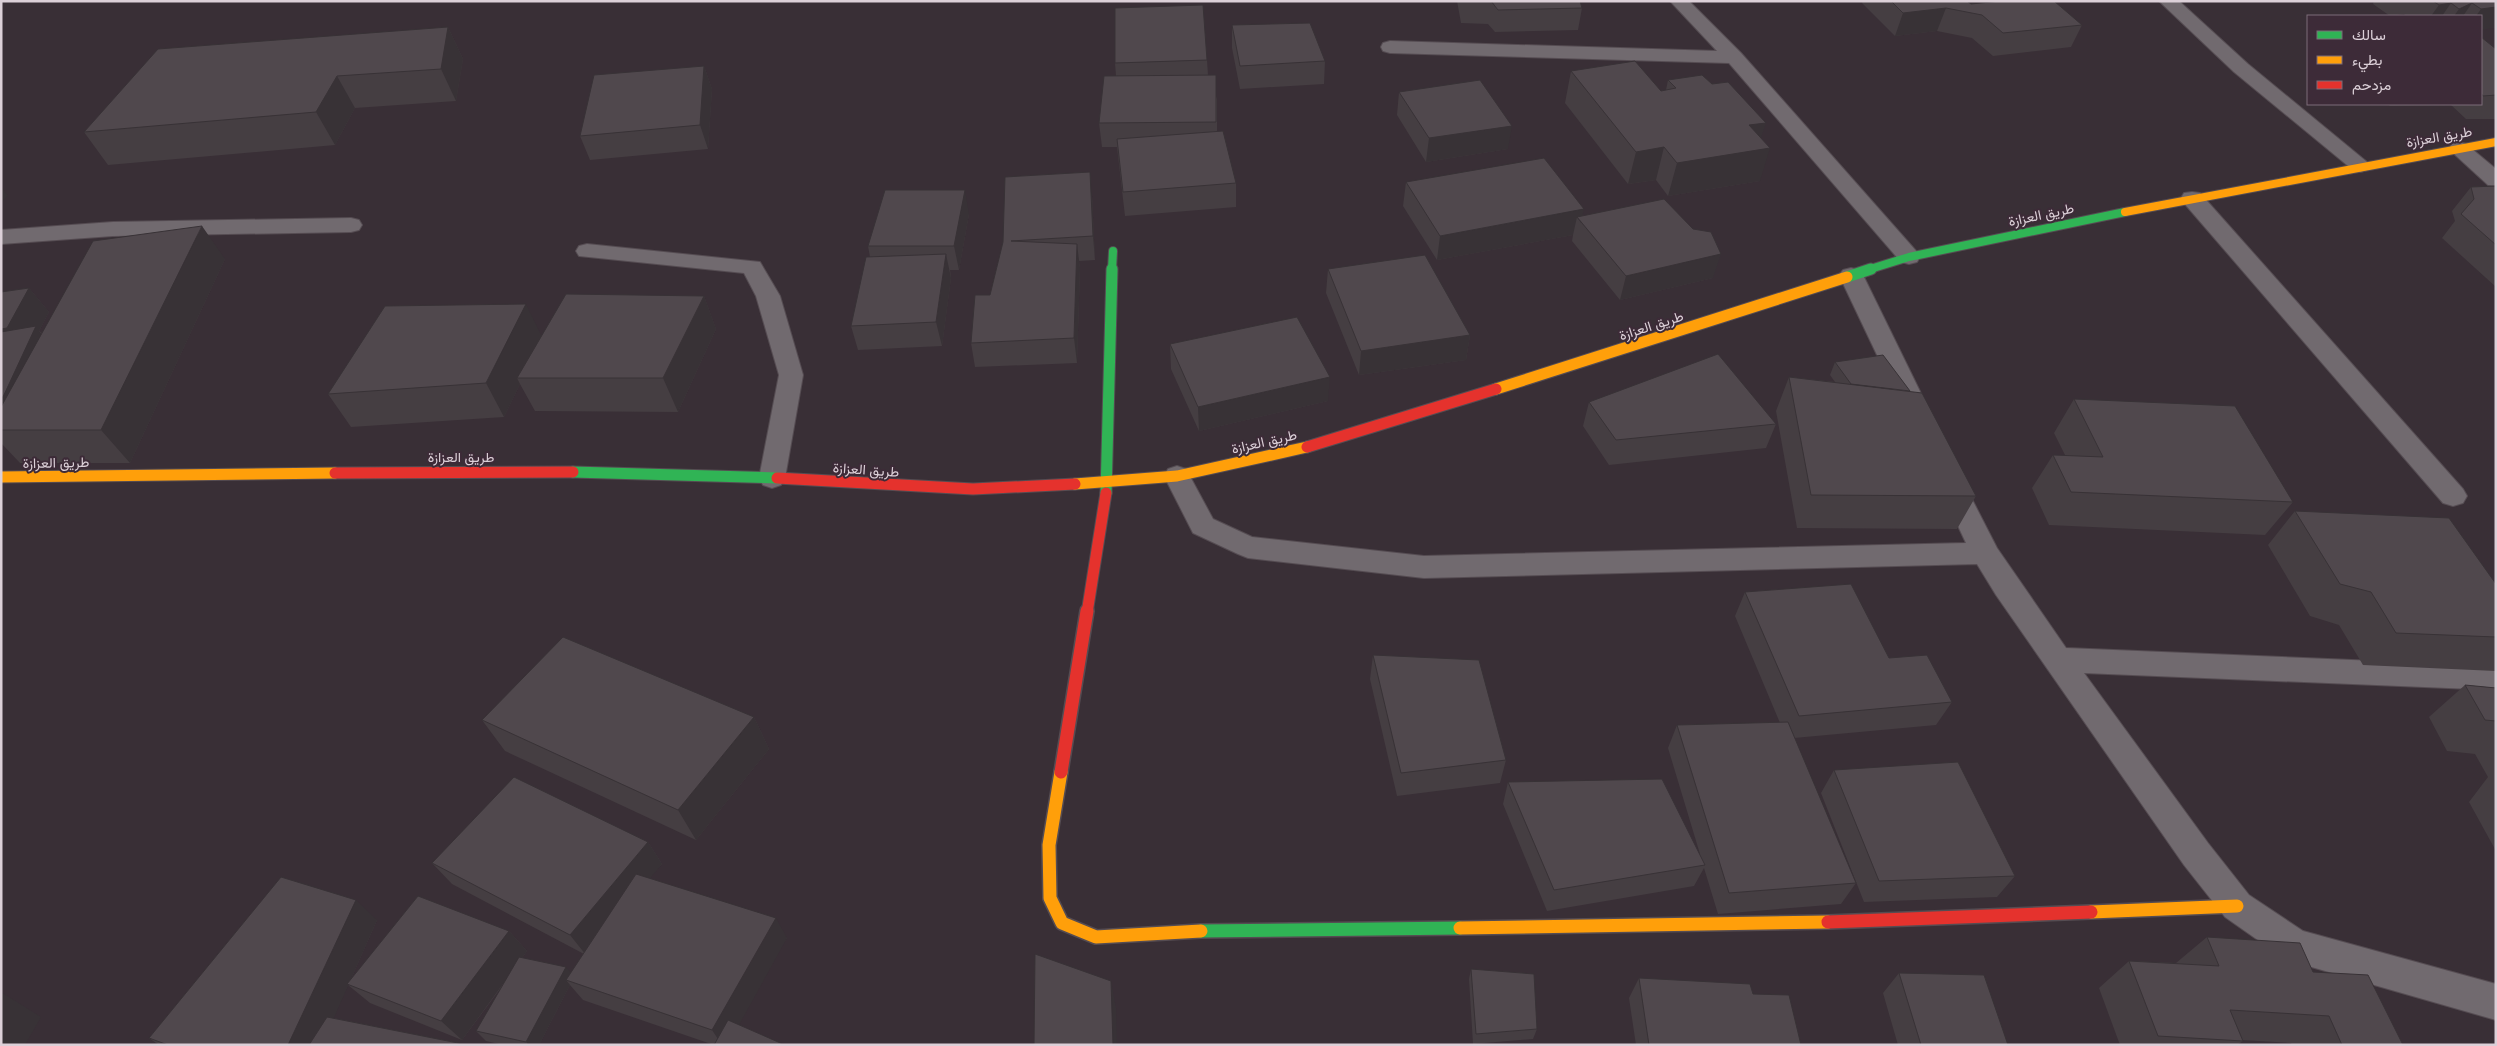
<svg xmlns="http://www.w3.org/2000/svg" width="2497" height="1046" viewBox="0 0 2497 1046" font-family="'Noto Sans',Vazirmatn,sans-serif">
  <style>
    .lines { fill: none; stroke-linecap: round; stroke-linejoin: round }
    .street-casing { stroke: #554c52; stroke-width: 2 }
    .fast-far2-casing { stroke: #554c52; stroke-width: 10 }
    .fast-far1-casing { stroke: #554c52; stroke-width: 13 }
    .fast-casing { stroke: #554c52; stroke-width: 16 }
    .slow-far2-casing { stroke: #554c52; stroke-width: 10 }
    .slow-far1-casing { stroke: #554c52; stroke-width: 13 }
    .slow-casing { stroke: #554c52; stroke-width: 16 }
    .jam-far1-casing { stroke: #554c52; stroke-width: 13 }
    .jam-casing { stroke: #554c52; stroke-width: 16 }
    .street { fill: #716a6f; fill-rule: evenodd }
    .fast-far2 { stroke: #30b455; stroke-width: 8 }
    .fast-far1 { stroke: #30b455; stroke-width: 11 }
    .fast { stroke: #30b455; stroke-width: 13 }
    .slow-far2 { stroke: #ff9f0a; stroke-width: 8 }
    .slow-far1 { stroke: #ff9f0a; stroke-width: 11 }
    .slow { stroke: #ff9f0a; stroke-width: 13 }
    .jam-far1 { stroke: #e5322d; stroke-width: 11 }
    .jam { stroke: #e5322d; stroke-width: 13 }
    .wall { fill: #453e42 }
    .shaded-wall { fill: #383236 }
    .building { fill: #50484d; stroke: #383236 }
    .labels { text-anchor: middle; dominant-baseline: central; stroke-width: 4; stroke-linejoin: round; paint-order: stroke }
    .street-label { font-size: 14px; fill: #dcd0d8; stroke: #3d2b38 }
  </style>
  <rect width="100%" height="100%" fill="#392f36"/>
  <g class="lines">
    <g class="street-casing">
      <path id="street" d="M 1670,1 L 1689,1 L 1741,53 L 1917,252 L 1920,257 L 1917,262 L 1909,264 L 1901,262 L 1729,63 L 1390,53 L 1383,51 L 1381,47 L 1383,43 L 1390,41 L 1717,51 Z
        M 2159,1 L 2179,1 L 2248,64 L 2367,162 L 2371,166 L 2367,170 L 2360,172 L 2353,170 L 2234,72 Z
        M 2459,142 L 2466,144 L 2496,169 L 2496,186 L 2488,185 L 2452,152 L 2449,148 L 2452,144 Z
        M 2192,192 L 2200,193 L 2463,489 L 2467,496 L 2463,503 L 2453,506 L 2443,503 L 2184,203 L 2181,198 L 2184,193 Z
        M 351,218 L 359,220 L 362,225 L 359,230 L 351,232 L 113,236 L 1,244 L 1,230 L 113,222 Z
        M 587,244 L 760,262 L 780,296 L 803,375 L 785,478 L 781,485 L 772,488 L 763,485 L 759,478 L 779,375 L 756,296 L 744,273 L 579,256 L 576,251 L 579,246 Z
        M 1851,268 L 1859,270 L 1863,275 L 1932,416 L 1928,422 L 1919,425 L 1910,422 L 1906,416 L 1839,275 L 1843,270 Z
        M 1177,466 L 1186,469 L 1213,519 L 1252,537 L 1424,556 L 1966,543 L 1936,479 L 1940,472 L 1949,469 L 1958,472 L 1997,548 L 2066,648 L 2496,666 L 2496,690 L 2084,673 L 2208,843 L 2249,895 L 2303,931 L 2496,984 L 2496,1020 L 2294,962 L 2282,957 L 2225,917 L 2184,865 L 1996,595 L 1977,564 L 1424,578 L 1248,558 L 1238,554 L 1193,533 L 1164,476 L 1168,469 Z"/>
    </g>
    <g class="fast-far2-casing">
      <path id="fast-far2" d="M 1112,270 L 1113,251
        M 1867,270 L 1909,257 L 2125,212"/>
    </g>
    <g class="fast-far1-casing">
      <path id="fast-far1" d="M 1847,277 L 1871,269
        M 573,472 L 777,478
        M 1106,493 L 1112,269"/>
    </g>
    <g class="fast-casing">
      <path id="fast" d="M 1201,931 L 1460,928"/>
    </g>
    <g class="slow-far2-casing">
      <path id="slow-far2" d="M 2125,212 L 2496,142"/>
    </g>
    <g class="slow-far1-casing">
      <path id="slow-far1" d="M 1496,389 L 1847,277
        M 1,477 L 335,473
        M 1075,484 L 1177,476 L 1307,447"/>
    </g>
    <g class="slow-casing">
      <path id="slow" d="M 1061,772 L 1049,845 L 1050,898 L 1062,923 L 1096,937 L 1201,931
        M 2091,912 L 2237,906
        M 1460,928 L 1828,922"/>
    </g>
    <g class="jam-far1-casing">
      <path id="jam-far1" d="M 1307,447 L 1496,389
        M 335,473 L 573,472
        M 777,478 L 973,489 L 1075,484
        M 1087,613 L 1106,493"/>
    </g>
    <g class="jam-casing">
      <path id="jam" d="M 1061,772 L 1087,611
        M 1828,922 L 2091,912"/>
    </g>
    <use href="#street" class="street"/>
    <use href="#fast-far2" class="fast-far2"/>
    <use href="#fast-far1" class="fast-far1"/>
    <use href="#fast" class="fast"/>
    <use href="#slow-far2" class="slow-far2"/>
    <use href="#slow-far1" class="slow-far1"/>
    <use href="#slow" class="slow"/>
    <use href="#jam-far1" class="jam-far1"/>
    <use href="#jam" class="jam"/>
  </g>
  <path class="wall" d="M 1457,1 L 1580,1 L 1582,8 L 1578,30 L 1495,32 L 1488,24 L 1461,23 Z
    M 1863,1 L 1967,1 L 1971,4 L 2082,25 L 2071,47 L 1993,56 L 1972,38 L 1937,31 L 1895,36 L 1862,3 Z
    M 2374,1 L 2496,1 L 2496,25 L 2494,28 L 2481,16 L 2406,16 L 2404,14 L 2390,16 L 2373,4 Z
    M 1232,25 L 1325,61 L 1324,84 L 1240,89 L 1232,48 Z
    M 448,27 L 463,59 L 456,101 L 355,108 L 335,145 L 108,165 L 84,132 Z
    M 2481,37 L 2496,49 L 2496,119 L 2466,119 L 2451,105 L 2390,106 L 2388,104 L 2481,104 Z
    M 1207,60 L 1208,75 L 1217,99 L 1217,132 L 1236,183 L 1236,207 L 1125,216 L 1117,147 L 1102,147 L 1099,123 L 1116,76 L 1115,63 Z
    M 704,66 L 712,89 L 708,149 L 590,160 L 580,136 Z
    M 1571,71 L 1661,91 L 1666,90 L 1668,80 L 1761,138 L 1760,181 L 1668,196 L 1656,180 L 1628,184 L 1565,103 Z
    M 1399,92 L 1508,149 L 1426,162 L 1397,115 Z
    M 1406,182 L 1583,216 L 1713,278 L 1620,300 L 1572,241 L 1573,235 L 1437,260 L 1403,206 Z
    M 2496,186 L 2496,287 L 2442,238 L 2455,221 L 2452,211 L 2471,187 Z
    M 1092,196 L 1095,260 L 1079,261 L 1080,268 L 1077,363 L 975,367 L 971,343 L 990,295 L 1003,242 Z
    M 969,214 L 959,270 L 950,270 L 951,278 L 942,346 L 858,350 L 851,326 L 870,257 L 868,246 Z
    M 225,259 L 130,463 L 20,463 L 1,443 L 1,292 L 29,288 L 49,312 L 39,331 L 42,333 Z
    M 1328,269 L 1470,335 L 1466,360 L 1359,375 L 1326,293 Z
    M 704,296 L 716,329 L 678,412 L 535,411 L 520,384 L 504,417 L 351,427 L 328,394 L 542,336 Z
    M 1170,344 L 1328,401 L 1199,431 L 1171,369 Z
    M 1835,362 L 1976,496 L 1957,529 L 1797,528 L 1776,411 L 1789,377 L 1835,382 L 1830,375 Z
    M 2074,399 L 2293,502 L 2265,535 L 2049,525 L 2032,488 L 2053,455 L 2065,455 L 2054,433 Z
    M 1589,402 L 1776,424 L 1766,448 L 1609,465 L 1583,426 Z
    M 2295,511 L 2496,584 L 2496,671 L 2363,665 L 2339,625 L 2310,616 L 2268,545 Z
    M 1745,592 L 1889,658 L 1952,702 L 1936,725 L 1794,738 L 1856,883 L 1841,904 L 1718,914 L 1704,868 L 1694,886 L 1547,911 L 1503,804 L 1508,782 L 1700,854 L 1668,748 L 1677,725 L 1780,723 L 1735,616 Z
    M 1373,655 L 1506,760 L 1500,783 L 1397,796 L 1370,679 Z
    M 2465,685 L 2496,688 L 2496,851 L 2469,802 L 2488,777 L 2475,754 L 2447,751 L 2429,717 Z
    M 754,717 L 769,749 L 696,840 L 505,751 L 482,720 Z
    M 1834,770 L 2015,876 L 1997,897 L 1864,902 L 1821,793 Z
    M 648,842 L 662,864 L 649,878 L 787,938 L 714,1045 L 583,1000 L 570,985 L 539,1045 L 503,1045 L 486,1041 L 476,1031 L 503,985 L 462,1040 L 370,1003 L 348,985 L 333,1018 L 468,1045 L 159,1045 L 149,1038 L 377,920 L 351,979 L 509,931 L 527,951 L 522,958 L 571,973 L 584,954 L 452,884 L 432,863 Z
    M 2207,937 L 2313,972 L 2403,1045 L 2292,1045 L 2291,1043 L 2242,1040 L 2243,1041 L 2237,1045 L 2120,1045 L 2099,988 L 2129,961 L 2176,963 Z
    M 1471,969 L 1537,1029 L 1533,1039 L 1473,1044 L 1469,979 Z
    M 1899,973 L 2008,1045 L 1898,1045 L 1883,993 Z
    M 1639,978 L 1753,994 L 1801,1045 L 1636,1045 L 1629,998 Z"/>
  <path class="shaded-wall" d="M 2451,3 L 2442,16 L 2431,16 L 2439,5 Z
    M 2472,3 L 2463,16 L 2454,16 L 2459,9 Z
    M 2496,7 L 2496,25 L 2494,28 L 2481,30 L 2481,16 L 2476,16 L 2481,9 Z
    M 1946,8 L 1937,31 L 1895,36 L 1903,13 Z
    M 448,27 L 463,59 L 456,101 L 441,69 Z
    M 704,66 L 712,89 L 708,149 L 700,125 Z
    M 337,76 L 355,108 L 335,145 L 316,112 Z
    M 1766,123 L 1757,150 L 1770,148 L 1760,181 L 1668,196 L 1677,163 L 1749,125 Z
    M 1512,126 L 1508,149 L 1426,162 L 1429,138 Z
    M 1664,147 L 1656,180 L 1628,184 L 1636,152 Z
    M 1090,172 L 1092,196 L 1095,260 L 1093,236 Z
    M 1,187 L 8,196 L 1,202 Z
    M 965,190 L 969,214 L 959,270 L 954,246 Z
    M 1584,209 L 1581,223 L 1577,217 L 1573,235 L 1437,260 L 1440,236 Z
    M 202,226 L 225,259 L 130,463 L 101,430 Z
    M 1077,244 L 1080,268 L 1077,363 L 1074,338 Z
    M 946,254 L 951,278 L 942,346 L 936,322 Z
    M 1721,254 L 1713,278 L 1620,300 L 1626,276 Z
    M 29,288 L 49,312 L 39,331 L 56,351 L 1,425 L 1,329 Z
    M 704,296 L 716,329 L 678,412 L 663,378 Z
    M 526,304 L 542,337 L 517,378 L 520,384 L 504,417 L 486,383 Z
    M 1470,335 L 1466,360 L 1359,375 L 1361,351 Z
    M 1330,377 L 1328,401 L 1199,431 L 1198,407 Z
    M 754,717 L 769,749 L 696,840 L 678,810 Z
    M 648,842 L 662,864 L 586,955 L 570,935 Z
    M 356,900 L 377,920 L 322,1045 L 288,1045 Z
    M 776,918 L 787,938 L 728,1045 L 722,1045 L 712,1030 Z
    M 509,931 L 527,951 L 462,1040 L 441,1021 Z
    M 566,967 L 575,977 L 566,980 L 570,985 L 539,1045 L 529,1045 L 526,1042 Z
    M 1111,981 L 1116,1008 L 1117,1045 L 1113,1045 Z
    M 1,992 L 41,1017 L 25,1045 L 1,1045 Z"/>
  <path class="building" d="M 1491,1 L 1580,1 L 1582,8 L 1498,10 Z
    M 1891,1 L 1967,1 L 1971,4 L 2000,1 L 2054,1 L 2082,25 L 2003,33 L 1982,15 L 1946,8 L 1903,13 Z
    M 2433,1 L 2496,1 L 2496,7 L 2481,9 L 2472,3 L 2459,9 L 2451,3 L 2439,5 Z
    M 1203,5 L 1207,60 L 1115,63 L 1115,8 Z
    M 1310,23 L 1325,61 L 1240,66 L 1232,25 Z
    M 448,27 L 441,69 L 337,76 L 316,112 L 84,132 L 158,49 Z
    M 2481,37 L 2496,49 L 2496,95 L 2483,96 L 2481,93 Z
    M 1635,61 L 1661,91 L 1676,88 L 1668,80 L 1702,75 L 1712,84 L 1728,82 L 1766,123 L 1749,125 L 1770,148 L 1677,163 L 1664,147 L 1636,152 L 1571,71 Z
    M 704,66 L 700,125 L 580,136 L 594,75 Z
    M 1216,75 L 1216,122 L 1099,123 L 1104,76 Z
    M 1480,80 L 1512,126 L 1429,138 L 1399,92 Z
    M 1223,131 L 1236,183 L 1123,192 L 1117,139 Z
    M 1544,158 L 1584,209 L 1440,236 L 1406,182 Z
    M 1090,172 L 1093,236 L 1011,241 L 1077,244 L 1074,338 L 971,343 L 975,295 L 990,295 L 1003,242 L 1005,177 Z
    M 2496,186 L 2496,245 L 2461,214 L 2474,199 L 2471,187 Z
    M 885,190 L 965,190 L 954,246 L 868,246 Z
    M 1664,199 L 1693,229 L 1711,232 L 1721,254 L 1626,276 L 1577,217 Z
    M 202,226 L 101,430 L 1,430 L 1,407 L 93,241 Z
    M 946,254 L 936,322 L 851,326 L 866,257 Z
    M 1425,255 L 1470,335 L 1361,351 L 1328,269 Z
    M 29,288 L 7,328 L 1,329 L 1,292 Z
    M 566,294 L 704,296 L 663,378 L 517,378 Z
    M 526,304 L 486,383 L 328,394 L 385,306 Z
    M 1297,317 L 1330,377 L 1198,407 L 1170,344 Z
    M 36,326 L 3,397 L 1,397 L 1,332 Z
    M 1718,354 L 1776,424 L 1616,440 L 1589,402 Z
    M 1883,355 L 1910,391 L 1851,384 L 1835,362 Z
    M 1789,377 L 1922,393 L 1976,496 L 1811,495 Z
    M 2074,399 L 2235,406 L 2293,502 L 2071,492 L 2053,455 L 2103,457 Z
    M 2295,511 L 2449,518 L 2496,584 L 2496,637 L 2396,633 L 2371,592 L 2340,584 Z
    M 1851,584 L 1889,658 L 1927,655 L 1952,702 L 1799,716 L 1745,592 Z
    M 563,637 L 754,717 L 678,810 L 482,720 Z
    M 1373,655 L 1479,660 L 1506,760 L 1401,773 Z
    M 2465,685 L 2496,688 L 2496,721 L 2485,720 Z
    M 1788,722 L 1856,883 L 1729,893 L 1677,725 Z
    M 1958,762 L 2015,876 L 1879,881 L 1834,770 Z
    M 514,777 L 648,842 L 570,935 L 432,863 Z
    M 1662,779 L 1705,865 L 1554,890 L 1508,782 Z
    M 636,874 L 776,918 L 712,1030 L 566,980 Z
    M 281,877 L 356,900 L 288,1045 L 168,1045 L 149,1038 Z
    M 418,896 L 509,931 L 441,1021 L 347,984 Z
    M 2207,937 L 2300,943 L 2313,972 L 2368,975 L 2403,1045 L 2342,1045 L 2329,1016 L 2230,1010 L 2243,1041 L 2158,1036 L 2129,961 L 2219,966 Z
    M 1035,954 L 1111,981 L 1113,1045 L 1034,1045 Z
    M 519,957 L 566,967 L 526,1042 L 476,1031 Z
    M 1471,969 L 1534,974 L 1537,1029 L 1476,1034 Z
    M 1899,973 L 1984,975 L 2008,1045 L 1921,1045 Z
    M 1639,978 L 1750,984 L 1753,994 L 1789,995 L 1801,1045 L 1649,1045 Z
    M 327,1017 L 468,1045 L 309,1045 Z
    M 728,1020 L 785,1045 L 714,1045 Z"/>
  <g class="labels">
    <g class="street-label">
      <text transform="translate(2439 136) rotate(-10)">طريق العزازة</text>
      <text transform="translate(2041 214) rotate(-12)">طريق العزازة</text>
      <text transform="translate(1651 325) rotate(-18)">طريق العزازة</text>
      <text transform="translate(1264 441) rotate(-13)">طريق العزازة</text>
      <text x="461" y="456">طريق العزازة</text>
      <text transform="translate(56 462) rotate(-1)">طريق العزازة</text>
      <text transform="translate(866 469) rotate(4)">طريق العزازة</text>
    </g>
  </g>
  <rect width="2497" height="1046" fill="none" stroke="#dcd0d8" stroke-width="5"/>
  <rect x="2307" y="15" width="175" height="90" fill="#3d2b38" stroke="#7d6d78"/>
  <rect x="2317" y="31" width="25" height="8" fill="#30b455" stroke="#7d6d78"/>
  <text x="2352" y="40" font-size="15" fill="#dcd0d8">سالك</text>
  <rect x="2317" y="56" width="25" height="8" fill="#ff9f0a" stroke="#7d6d78"/>
  <text x="2352" y="65" font-size="15" fill="#dcd0d8">بطيء</text>
  <rect x="2317" y="81" width="25" height="8" fill="#e5322d" stroke="#7d6d78"/>
  <text x="2352" y="90" font-size="15" fill="#dcd0d8">مزدحم</text>
</svg>
